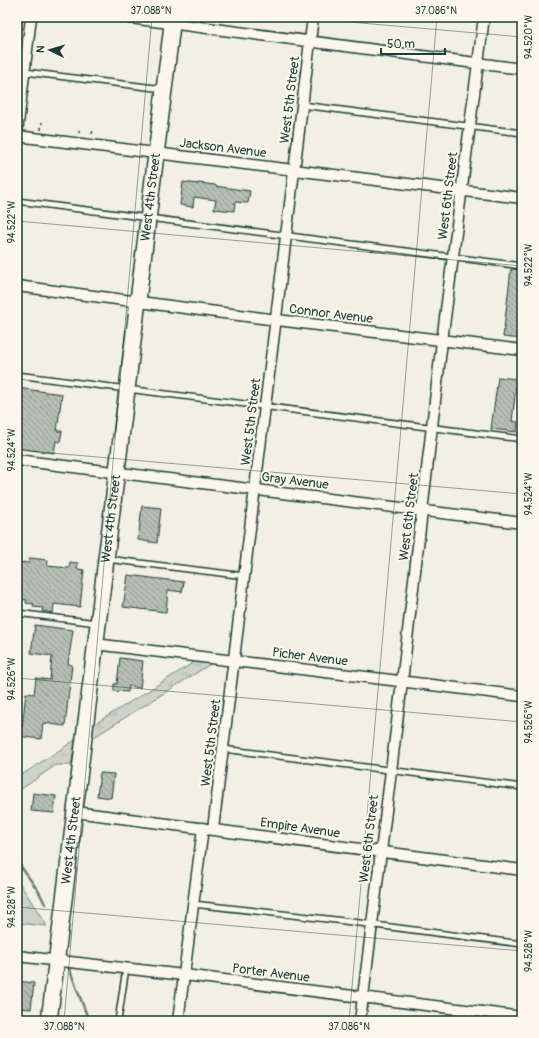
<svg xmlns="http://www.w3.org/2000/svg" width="539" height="1038" viewBox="0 0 539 1038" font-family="Pangolin,sans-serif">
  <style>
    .grass { fill: url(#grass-tufts); stroke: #77887e }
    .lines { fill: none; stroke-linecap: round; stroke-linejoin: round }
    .stream { stroke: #6e7f75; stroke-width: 2.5 }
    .building { fill: url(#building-back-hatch); stroke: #1f3d34 }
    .lane-casing { stroke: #1f3d34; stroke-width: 8 }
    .street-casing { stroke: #1f3d34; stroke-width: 13 }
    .secondary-casing { stroke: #1f3d34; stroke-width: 18 }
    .path { stroke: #1f3d34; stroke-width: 1.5; stroke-dasharray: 3 3; stroke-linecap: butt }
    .lane { stroke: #fbf7ec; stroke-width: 5 }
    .street { stroke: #fbf7ec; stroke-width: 10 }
    .secondary { stroke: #fbf7ec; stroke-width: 15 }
    .ticks { fill: none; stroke: #1f3d34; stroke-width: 1; stroke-opacity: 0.45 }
    .labels { text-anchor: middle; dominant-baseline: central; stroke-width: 4; stroke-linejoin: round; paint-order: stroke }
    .street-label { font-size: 13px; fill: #1f3d34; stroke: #fbf7ec }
    .neatline { fill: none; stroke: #1f3d34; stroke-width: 1.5 }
    .ticks-label { font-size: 10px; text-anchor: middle; fill: #1f3d34 }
  </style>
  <defs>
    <pattern id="grass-tufts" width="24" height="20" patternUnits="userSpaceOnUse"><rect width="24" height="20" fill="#cfd2c8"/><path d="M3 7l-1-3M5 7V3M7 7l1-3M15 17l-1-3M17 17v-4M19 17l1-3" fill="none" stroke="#b1b5ac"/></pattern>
    <pattern id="building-back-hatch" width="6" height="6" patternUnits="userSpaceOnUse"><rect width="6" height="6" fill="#b7beb3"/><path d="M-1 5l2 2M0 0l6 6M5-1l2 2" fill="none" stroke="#949c92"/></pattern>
  </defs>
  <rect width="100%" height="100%" fill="#f2f0e5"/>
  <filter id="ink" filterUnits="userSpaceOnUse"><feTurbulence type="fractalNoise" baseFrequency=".025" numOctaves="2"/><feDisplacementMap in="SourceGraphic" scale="8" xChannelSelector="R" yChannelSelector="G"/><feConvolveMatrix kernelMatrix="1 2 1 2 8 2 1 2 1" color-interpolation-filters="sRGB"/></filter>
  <g filter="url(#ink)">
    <path class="grass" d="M 196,661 L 212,663 L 91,739 L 93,725 Z
      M 75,740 L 71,765 L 56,765 L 17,792 L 17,778 Z
      M 17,879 L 47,926 L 17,923 Z"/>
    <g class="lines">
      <path class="stream" d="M 17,861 L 39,892 L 45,904
        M 69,968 L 89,1021"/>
    </g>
    <path class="building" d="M 183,182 L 198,184 L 198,183 L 215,185 L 215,186 L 250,191 L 248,203 L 235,202 L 234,211 L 214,209 L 216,200 L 194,197 L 193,207 L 180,205 Z
      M 511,269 L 522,270 L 522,339 L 503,337 Z
      M 498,377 L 517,379 L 512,421 L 518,422 L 517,432 L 491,429 Z
      M 17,388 L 62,394 L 57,431 L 62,431 L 60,442 L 56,441 L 54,453 L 17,448 Z
      M 142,506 L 161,508 L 157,543 L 138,540 Z
      M 30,558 L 48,560 L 47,566 L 69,568 L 70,562 L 78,563 L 77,569 L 84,570 L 80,607 L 54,604 L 53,613 L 42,611 L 43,608 L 33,607 L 34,604 L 26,603 L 27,600 L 17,599 L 17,562 L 29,563 Z
      M 128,575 L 184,582 L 182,592 L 168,590 L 166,612 L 123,607 Z
      M 35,625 L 73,630 L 68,664 L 72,665 L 65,726 L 43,723 L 41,739 L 17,736 L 17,726 L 22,727 L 26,693 L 34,694 L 36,678 L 50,680 L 52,656 L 31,653 Z
      M 120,658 L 143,661 L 140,688 L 129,686 L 128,692 L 114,691 L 114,684 L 117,684 Z
      M 100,773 L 114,774 L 111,798 L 97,796 Z
      M 33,793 L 56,796 L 54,813 L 31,811 Z
      M 17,981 L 34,983 L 31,1009 L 17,1008 Z"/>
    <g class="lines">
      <g class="lane-casing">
        <path id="lane" d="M 17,71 L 163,89
          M 302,105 L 522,133
          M 17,201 L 522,266
          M 17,375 L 522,439
          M 107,559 L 245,576
          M 17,613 L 97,623
          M 223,749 L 522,787
          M 193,904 L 336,920 L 522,944
          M 118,1021 L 126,968"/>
      </g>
      <g class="street-casing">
        <path id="street" d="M 123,17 L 522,69
          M 17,132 L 31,17
          M 17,136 L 522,198
          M 17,286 L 277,320 L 522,350
          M 17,460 L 522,523
          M 95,644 L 522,696
          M 75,812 L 522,870
          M 213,829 L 313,17
          M 17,956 L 184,975 L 522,1017
          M 178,1021 L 203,828
          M 360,1021 L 402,682 L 442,341 L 484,17"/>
      </g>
      <g class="secondary-casing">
        <g id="secondary">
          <path id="s1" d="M 49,1021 L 173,17"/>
        </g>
      </g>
      <path class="path" d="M 41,130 L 42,122
        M 79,133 L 79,129
        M 92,134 L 93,129"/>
      <use href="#lane" class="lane"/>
      <use href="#street" class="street"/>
      <use href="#secondary" class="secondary"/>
    </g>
  </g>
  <path class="ticks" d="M 292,17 L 522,37M 17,221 L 522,266M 17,450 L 522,494M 17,678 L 522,722M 17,907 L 522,951M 64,1021 L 152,17M 349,1021 L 437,17"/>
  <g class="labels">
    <g class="street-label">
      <text transform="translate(290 100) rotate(-83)">West 5th Street</text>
      <text transform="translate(223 148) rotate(7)">Jackson Avenue</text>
      <text transform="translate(448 196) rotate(-83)">West 6th Street</text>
      <text stroke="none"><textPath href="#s1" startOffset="830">West 4th Street</textPath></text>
      <text transform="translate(331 314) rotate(7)">Connor Avenue</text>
      <text transform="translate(251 422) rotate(-83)">West 5th Street</text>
      <text transform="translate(295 481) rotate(7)">Gray Avenue</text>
      <text transform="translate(409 517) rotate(-83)">West 6th Street</text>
      <text stroke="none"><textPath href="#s1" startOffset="506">West 4th Street</textPath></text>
      <text transform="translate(310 657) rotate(7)">Picher Avenue</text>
      <text transform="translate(211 743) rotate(-83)">West 5th Street</text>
      <text transform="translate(300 828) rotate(8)">Empire Avenue</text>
      <text transform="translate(369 839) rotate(-83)">West 6th Street</text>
      <text stroke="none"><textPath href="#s1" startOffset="182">West 4th Street</textPath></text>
      <text transform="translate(271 973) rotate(7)">Porter Avenue</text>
    </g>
  </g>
  <rect width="539" height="1038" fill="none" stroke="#fbf7ec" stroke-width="44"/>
  <g transform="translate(50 50) rotate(275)" stroke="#fbf7ec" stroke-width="3" paint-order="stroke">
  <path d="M0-3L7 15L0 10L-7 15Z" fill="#1f3d34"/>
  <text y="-6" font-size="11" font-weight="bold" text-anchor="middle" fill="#1f3d34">N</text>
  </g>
  <path d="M381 48v6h64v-6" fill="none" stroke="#1f3d34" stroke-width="2"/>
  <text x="387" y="48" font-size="12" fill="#1f3d34" stroke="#fbf7ec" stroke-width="3" paint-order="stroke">50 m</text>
  <rect x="22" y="22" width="495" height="994" class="neatline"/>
  <g class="ticks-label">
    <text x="151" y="14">37.088°N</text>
    <text x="436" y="14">37.086°N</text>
    <text transform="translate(528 37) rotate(-90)" y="4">94.520°W</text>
    <text transform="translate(11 222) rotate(-90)" y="4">94.522°W</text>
    <text transform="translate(528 265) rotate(-90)" y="4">94.522°W</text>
    <text transform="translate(11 450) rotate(-90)" y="4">94.524°W</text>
    <text transform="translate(528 494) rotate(-90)" y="4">94.524°W</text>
    <text transform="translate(11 679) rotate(-90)" y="4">94.526°W</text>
    <text transform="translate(528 722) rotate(-90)" y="4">94.526°W</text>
    <text transform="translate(11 907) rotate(-90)" y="4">94.528°W</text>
    <text transform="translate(528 951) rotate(-90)" y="4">94.528°W</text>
    <text x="64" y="1030">37.088°N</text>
    <text x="349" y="1030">37.086°N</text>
  </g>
</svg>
